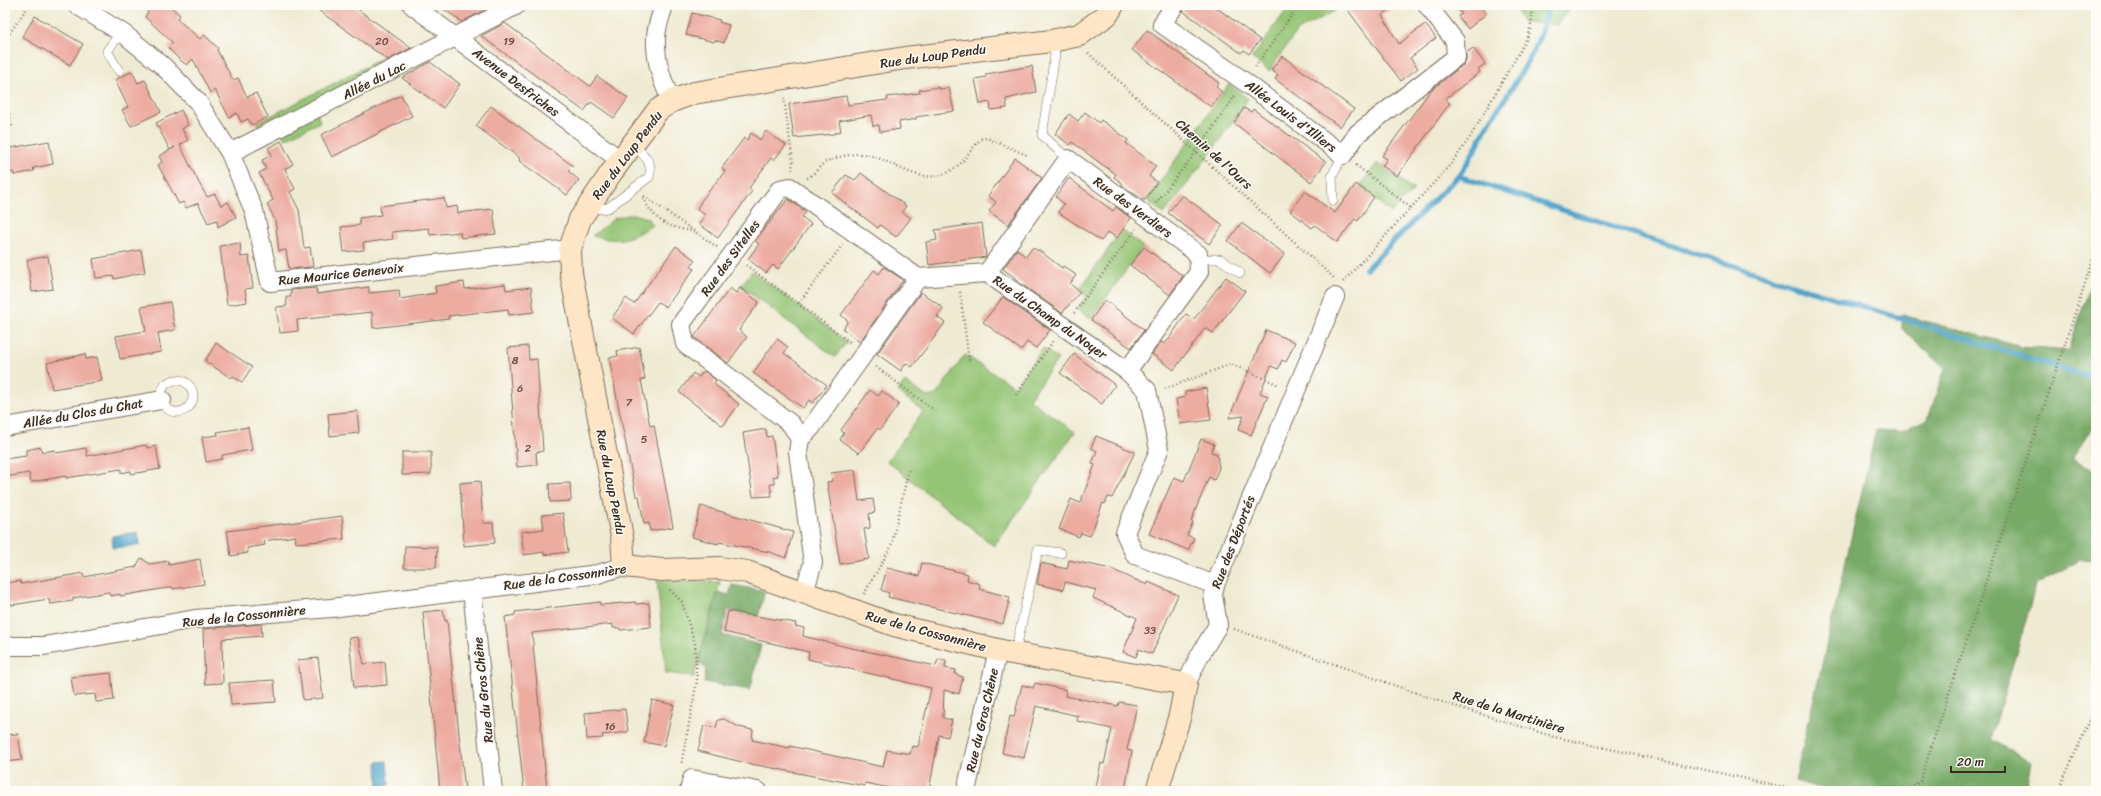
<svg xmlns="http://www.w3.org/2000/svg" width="2101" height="796" viewBox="0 0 2101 796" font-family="Sriracha,sans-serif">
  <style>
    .green { fill: #94c575; stroke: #68784a }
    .forest { fill: #7a6; stroke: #596a42 }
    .water { fill: #50a5cc; stroke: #466875 }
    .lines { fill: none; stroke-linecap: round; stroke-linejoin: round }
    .stream { stroke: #50a5cc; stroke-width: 5.5 }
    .building { fill: #edaca0 }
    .lane-casing { stroke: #7a6e5d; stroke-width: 10 }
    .street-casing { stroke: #7a6e5d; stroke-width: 20 }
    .secondary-casing { stroke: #7a6e5d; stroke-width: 24 }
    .path { stroke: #7a6e5d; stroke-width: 2.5; stroke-dasharray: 1 3; stroke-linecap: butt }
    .lane { stroke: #fff; stroke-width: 9 }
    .street { stroke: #fff; stroke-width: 18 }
    .secondary { stroke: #fee5c5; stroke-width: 22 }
    .labels { text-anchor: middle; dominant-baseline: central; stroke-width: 3; stroke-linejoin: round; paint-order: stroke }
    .number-label { font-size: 11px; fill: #684a3e }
    .street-label { font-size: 13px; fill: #3b2a1e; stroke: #fdfcf7 }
  </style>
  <rect width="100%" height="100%" fill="#fdfcf7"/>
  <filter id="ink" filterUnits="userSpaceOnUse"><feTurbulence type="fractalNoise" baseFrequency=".025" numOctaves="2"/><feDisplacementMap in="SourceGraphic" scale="8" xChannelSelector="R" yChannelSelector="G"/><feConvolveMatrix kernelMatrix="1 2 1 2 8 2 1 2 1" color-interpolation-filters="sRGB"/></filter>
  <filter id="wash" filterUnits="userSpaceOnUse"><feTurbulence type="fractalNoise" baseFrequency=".012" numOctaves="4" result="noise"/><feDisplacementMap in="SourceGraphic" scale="16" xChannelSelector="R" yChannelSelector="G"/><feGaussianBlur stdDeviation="0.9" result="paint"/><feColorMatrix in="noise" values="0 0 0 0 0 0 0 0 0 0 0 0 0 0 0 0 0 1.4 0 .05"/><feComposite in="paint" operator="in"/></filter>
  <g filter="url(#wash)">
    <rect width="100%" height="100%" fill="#efebd3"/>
    <path class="green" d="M 1290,5 L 1333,5 L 1338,9 L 1297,31 L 1269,71 L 1252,58 Z
      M 1515,5 L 1573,5 L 1557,25 L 1522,22 Z
      M 408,45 L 414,50 L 261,131 L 257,123 Z
      M 1229,84 L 1248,99 L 1210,154 L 1164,214 L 1147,200 Z
      M 317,113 L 320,122 L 285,139 L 280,130 Z
      M 1377,163 L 1414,190 L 1391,213 L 1360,186 Z
      M 633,214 L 647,218 L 653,225 C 627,240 622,243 592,236 L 615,218 Z
      M 1122,230 L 1143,247 L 1091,319 L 1077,309 L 1087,296 L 1079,290 Z
      M 752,271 L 847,342 L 835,357 L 741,286 Z
      M 1043,348 L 1058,359 L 1029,399 L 1075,432 L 994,546 L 887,461 L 923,411 L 897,391 L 905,382 L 927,397 L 936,395 L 965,355 L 1015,387 Z
      M 657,580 L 720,582 L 694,677 L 666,673 Z"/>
    <path class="forest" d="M 2096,269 L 2096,421 L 2072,459 L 2096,470 L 2096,560 L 2081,559 L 2036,585 L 1991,739 L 2031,763 L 2025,791 L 1831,791 L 1795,781 L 1876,430 L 1900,431 L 1928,419 L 1945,368 L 1902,329 L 1902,315 L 2022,347 L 2068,351 Z
      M 732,585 L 765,591 L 758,617 L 727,610 L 722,635 L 761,645 L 750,690 L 704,682 L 706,668 L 698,663 L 718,592 L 729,595 Z"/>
    <path class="water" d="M 138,532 L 140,545 L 113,548 L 112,536 Z
      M 387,761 L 389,785 L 378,786 L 377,762 Z"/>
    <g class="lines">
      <path class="stream" d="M 1458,176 L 1774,279 L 2096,379
        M 1366,269 L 1458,176 C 1472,159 1476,146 1486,128 C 1508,93 1544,46 1548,5"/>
    </g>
    <g id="blocks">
      <path class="building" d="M 152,5 L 169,5 L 180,15 L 177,19 L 200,39 L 204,35 L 218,48 L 217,50 L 233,80 L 238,78 L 247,97 L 256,93 L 268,117 L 252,125 L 248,119 L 241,122 L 237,113 L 229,117 L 215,90 L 210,93 L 193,59 L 187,65 L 180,60 L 168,48 L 173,43 L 145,17 Z
        M 311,5 L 352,5 L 411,48 L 388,60 Z
        M 438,5 L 487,5 L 483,7 L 486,9 L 462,22 Z
        M 1185,5 L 1213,5 L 1260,40 L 1249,54 L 1244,50 L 1241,53 L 1183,11 Z
        M 1344,5 L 1396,5 L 1382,15 L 1399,44 L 1425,24 L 1436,38 L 1410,58 L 1418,68 L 1401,81 Z
        M 1454,5 L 1479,5 L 1486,14 L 1468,29 L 1458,16 L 1462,14 Z
        M 692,13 L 720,20 L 719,22 L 729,25 L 724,43 L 715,40 L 714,42 L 686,35 Z
        M 35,16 L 83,44 L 70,65 L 22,37 Z
        M 505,23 L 590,86 L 597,76 L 628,98 L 614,118 L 591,102 L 584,111 L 481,36 Z
        M 1147,30 L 1219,83 L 1216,87 L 1222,92 L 1211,107 L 1132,50 Z
        M 1473,48 L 1485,64 L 1478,69 L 1480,72 L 1445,99 L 1450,103 L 1397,176 L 1382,166 L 1387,159 L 1382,156 L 1431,90 L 1463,65 L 1466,61 L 1466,53 Z
        M 1282,56 L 1354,109 L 1340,127 L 1275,79 L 1278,75 L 1271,70 Z
        M 430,62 L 460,84 L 443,108 L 402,78 Z
        M 1032,66 L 1036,92 L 1006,99 L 1007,108 L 991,110 L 990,102 L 980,104 L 975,79 L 986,77 L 986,74 Z
        M 132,71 L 138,83 L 145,80 L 161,112 L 131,126 L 122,110 L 128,107 L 115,80 Z
        M 938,87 L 938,89 L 949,88 L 954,111 L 916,117 L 916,119 L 899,122 L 900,129 L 880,132 L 879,125 L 873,126 L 871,115 L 839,121 L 841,131 L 833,134 L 794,138 L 789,104 L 846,96 L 848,105 L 888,100 L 887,97 L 920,93 L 919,90 Z
        M 401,95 L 412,116 L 332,157 L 321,135 Z
        M 491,106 L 573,166 L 568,171 L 579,180 L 567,195 L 519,161 L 520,158 L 476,126 Z
        M 1244,108 L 1251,112 L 1253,109 L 1326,162 L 1311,182 L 1234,123 Z
        M 181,110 L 188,125 L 182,129 L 188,140 L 180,145 L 199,183 L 207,197 L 215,194 L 221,206 L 228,202 L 236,217 L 218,227 L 217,220 L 208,223 L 198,203 L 186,208 L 183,202 L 179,204 L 158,165 L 162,162 L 159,156 L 175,147 L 170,150 L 156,123 Z
        M 1085,112 L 1099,123 L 1101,120 L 1115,130 L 1128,140 L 1126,143 L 1156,166 L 1149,176 L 1157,182 L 1145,200 L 1143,200 L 1123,186 L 1122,183 L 1114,177 L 1116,174 L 1100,163 L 1072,142 L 1070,145 L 1055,134 L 1069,114 L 1078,121 Z
        M 766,131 L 786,145 L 774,160 L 771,158 L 749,188 L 752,191 L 718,238 L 699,224 L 705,215 L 697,209 L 701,201 L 725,171 L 722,168 L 744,138 L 747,140 L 751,133 L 760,140 Z
        M 49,141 L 53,164 L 33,168 L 34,171 L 14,175 L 13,172 L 5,173 L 5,149 Z
        M 281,141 L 293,164 L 285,169 L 295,189 L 290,192 L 299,210 L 304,248 L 310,247 L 313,267 L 289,269 L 286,250 L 279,251 L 275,220 L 267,204 L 273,200 L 259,173 L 266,169 L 262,160 L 272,155 L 268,148 Z
        M 1015,158 L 1042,178 L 1008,225 L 989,211 L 996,202 L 988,196 Z
        M 861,173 L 906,206 L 902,212 L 911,218 L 896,237 L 880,225 L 878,228 L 832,193 L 846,175 L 855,180 Z
        M 1069,178 L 1113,211 L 1116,207 L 1131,218 L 1117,238 L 1108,232 L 1101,241 L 1058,212 L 1064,204 L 1056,197 Z
        M 1356,184 L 1374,197 L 1358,221 L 1355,219 L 1337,242 L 1315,225 L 1312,228 L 1290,211 L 1305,191 L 1335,213 Z
        M 1182,195 L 1223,225 L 1209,244 L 1168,213 Z
        M 444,198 L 446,208 L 457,206 L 458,213 L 493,209 L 496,234 L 461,238 L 460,232 L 430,235 L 429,228 L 392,232 L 393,239 L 363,243 L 364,250 L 344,252 L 341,227 L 360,225 L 359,218 L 381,215 L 380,206 Z
        M 788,199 L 806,212 L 802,217 L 811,224 L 778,269 L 773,265 L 766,273 L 748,259 L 759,244 L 755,241 Z
        M 982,223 L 986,257 L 929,265 L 926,242 L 937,240 L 935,230 Z
        M 1241,223 L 1285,254 L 1270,273 L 1228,241 Z
        M 240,243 L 241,257 L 249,256 L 253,288 L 245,289 L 247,302 L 227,305 L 220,246 Z
        M 676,246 L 695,260 L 691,266 L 694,269 L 666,307 L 658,302 L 634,334 L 612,318 L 626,298 L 634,304 Z
        M 1144,247 L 1183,276 L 1170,295 L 1130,265 Z
        M 1032,248 L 1040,251 L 1062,268 L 1063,266 L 1076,275 L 1070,284 L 1080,292 L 1062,313 L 1017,281 L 1018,280 L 1003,269 L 1017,249 L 1026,257 Z
        M 141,250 L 145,272 L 114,279 L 114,276 L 96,278 L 93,259 Z
        M 48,256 L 53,289 L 32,292 L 27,260 Z
        M 884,267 L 903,280 L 860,342 L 843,329 L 848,321 L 841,315 L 874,270 L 879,274 Z
        M 1226,277 L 1245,291 L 1213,333 L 1205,328 L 1174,370 L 1152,354 L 1161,342 L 1165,344 L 1186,314 L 1194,319 Z
        M 464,282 L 465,289 L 505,284 L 506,290 L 531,287 L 534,312 L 509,315 L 508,309 L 448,316 L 449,319 L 373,328 L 372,312 L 297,320 L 298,331 L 280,333 L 276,307 L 287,306 L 286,297 L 291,297 L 291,290 L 316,288 L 317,294 L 369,287 L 369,293 L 399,290 L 400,299 L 436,293 L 435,286 Z
        M 730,288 L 736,293 L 740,288 L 759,302 L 739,330 L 747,337 L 728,363 L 694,337 Z
        M 921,292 L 943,308 L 937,317 L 945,323 L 912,367 L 906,363 L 901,371 L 877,354 Z
        M 1003,297 L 1050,330 L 1036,348 L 1027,342 L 1021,350 L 983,322 Z
        M 1105,300 L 1144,330 L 1131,348 L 1091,320 Z
        M 170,302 L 175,330 L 158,333 L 161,352 L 120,359 L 116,336 L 146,331 L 141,307 Z
        M 1266,330 L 1295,342 L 1286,362 L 1282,360 L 1278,369 L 1271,366 L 1260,393 L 1268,396 L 1251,435 L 1238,430 L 1244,416 L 1229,418 Z
        M 777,339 L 788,347 L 784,353 L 827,385 L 813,403 L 809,400 L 803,408 L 753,373 Z
        M 216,343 L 252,367 L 242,382 L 233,376 L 231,378 L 205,361 Z
        M 528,346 L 529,360 L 537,359 L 543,451 L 536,452 L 537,465 L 517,467 L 508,348 Z
        M 639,347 L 645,379 L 641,380 L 650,426 L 654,425 L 673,527 L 650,531 L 649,523 L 644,524 L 639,496 L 636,496 L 609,358 L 618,356 L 617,351 Z
        M 85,354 L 86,359 L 97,357 L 102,381 L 52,389 L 47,363 Z
        M 1074,354 L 1115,385 L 1102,404 L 1060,373 Z
        M 704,371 L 716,380 L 714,384 L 739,404 L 723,426 L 679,392 L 693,373 L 699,377 Z
        M 1206,388 L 1211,420 L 1180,424 L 1176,399 L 1185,397 L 1185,392 Z
        M 870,390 L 878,396 L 882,391 L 899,404 L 880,430 L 878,428 L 859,453 L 840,440 L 844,433 L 841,430 Z
        M 357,411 L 359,433 L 330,436 L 328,414 Z
        M 248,427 L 252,450 L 222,455 L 222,459 L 206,462 L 202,437 L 218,435 L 217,432 Z
        M 766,429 L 767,437 L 772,436 L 778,476 L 773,477 L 775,484 L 770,484 L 772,496 L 753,497 L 743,433 Z
        M 1096,436 L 1135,452 L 1112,498 L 1108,497 L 1105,504 L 1103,503 L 1090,536 L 1081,533 L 1079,537 L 1059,529 L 1071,499 L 1080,503 L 1095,465 L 1092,464 L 1097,451 L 1091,448 Z
        M 1201,439 L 1214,444 L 1211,452 L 1217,454 L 1219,468 L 1214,480 L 1209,477 L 1191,521 L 1193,522 L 1187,535 L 1194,538 L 1188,550 L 1149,534 L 1174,477 L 1184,481 Z
        M 146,445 L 147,448 L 156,446 L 160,469 L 131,474 L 131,471 L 121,473 L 121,469 L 66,478 L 66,476 L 31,482 L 29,473 L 5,477 L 5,459 L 26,456 L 26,450 L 41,447 L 42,452 L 55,450 L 56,453 L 86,448 L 87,456 Z
        M 402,452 L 431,452 L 431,474 L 402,475 Z
        M 855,470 L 859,501 L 873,499 L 875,512 L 869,514 L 870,528 L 864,529 L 869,559 L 840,564 L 827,482 L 832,481 L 831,473 Z
        M 480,481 L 483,523 L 493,523 L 495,543 L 464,546 L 460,483 Z
        M 570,483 L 571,501 L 550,502 L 549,484 Z
        M 701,506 L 793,532 L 786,558 L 770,552 L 719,542 L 718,544 L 692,537 Z
        M 563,513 L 568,552 L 544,555 L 544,552 L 524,555 L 521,532 L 544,529 L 542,515 Z
        M 342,516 L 344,539 L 296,543 L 295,536 L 264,541 L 265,545 L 247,548 L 248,553 L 231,556 L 227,531 Z
        M 405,546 L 437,547 L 436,568 L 404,568 Z
        M 141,558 L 150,564 L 168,561 L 169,565 L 200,559 L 204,584 L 173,589 L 173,587 L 120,596 L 120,594 L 110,596 L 109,592 L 73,598 L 73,601 L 50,604 L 49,599 L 12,605 L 11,603 L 5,604 L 5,583 L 20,581 L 21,584 L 83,573 L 84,577 L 136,567 Z
        M 1069,560 L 1111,569 L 1147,585 L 1148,582 L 1178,595 L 1152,654 L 1139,649 L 1136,657 L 1123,652 L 1137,618 L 1093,598 L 1096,590 L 1065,582 L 1063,590 L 1037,584 L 1041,563 L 1067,569 Z
        M 922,563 L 968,574 L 967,580 L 980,584 L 979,589 L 1010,597 L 1003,624 L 888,597 L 889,593 L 881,590 L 887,568 L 919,576 Z
        M 600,602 L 600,605 L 635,602 L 636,604 L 649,603 L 651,627 L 620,630 L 620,628 L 613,628 L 613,624 L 532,633 L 547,791 L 524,791 L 505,617 L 515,615 L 515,612 Z
        M 443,610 L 445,621 L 447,620 L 465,791 L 440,791 L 423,612 Z
        M 728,611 L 796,623 L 795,626 L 804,628 L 803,636 L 847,647 L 936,666 L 938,659 L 946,660 L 945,668 L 956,670 L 955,674 L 963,677 L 959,694 L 944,690 L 943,718 L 952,720 L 948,737 L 939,735 L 929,791 L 894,791 L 895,789 L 865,783 L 865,786 L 746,763 L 698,751 L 704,725 L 716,728 L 718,720 L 724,719 L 739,727 L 753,730 L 752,740 L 789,748 L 790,746 L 883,767 L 887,750 L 910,754 L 912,746 L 918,747 L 931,688 L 808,659 L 809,652 L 724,632 Z
        M 261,624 L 262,636 L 222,639 L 223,683 L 205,684 L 203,629 Z
        M 358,637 L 364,664 L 385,662 L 387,685 L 354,688 L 349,638 Z
        M 318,658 L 323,698 L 303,700 L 298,660 Z
        M 111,673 L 114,700 L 96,702 L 95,694 L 74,696 L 71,677 Z
        M 274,680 L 276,702 L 231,705 L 229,683 Z
        M 1035,683 L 1066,690 L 1065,696 L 1118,706 L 1119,702 L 1137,705 L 1127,750 L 1132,751 L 1125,789 L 1095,791 L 1101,763 L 1104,764 L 1112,729 L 1077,721 L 1078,716 L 1036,706 L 1024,758 L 1002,753 L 1010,716 L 1014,717 L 1022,685 L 1033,688 Z
        M 652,700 L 674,705 L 664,746 L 644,742 Z
        M 625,709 L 628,732 L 602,735 L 603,738 L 587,739 L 585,713 Z
        M 18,734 L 22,760 L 5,762 L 5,735 Z"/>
    </g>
  </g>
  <g filter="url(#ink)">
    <use href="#blocks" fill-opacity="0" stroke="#7a6e5d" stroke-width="1"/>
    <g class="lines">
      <g class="lane-casing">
        <path id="lane" d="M 1052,41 L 1055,55 L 1042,135 L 1068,159
          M 119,71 L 107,51 L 121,32
          M 1333,201 L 1332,176 L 1343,155
          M 589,206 L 600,209 L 608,208 L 649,177 C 654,162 643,154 632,144
          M 1198,259 L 1220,259 L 1240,273
          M161 396a16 16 0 1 1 32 0a16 16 0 1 1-32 0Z
          M 1015,653 L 1038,550 L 1061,553"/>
      </g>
      <g class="street-casing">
        <path id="street" d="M 77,5 L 124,34 L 163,66 L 198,102 L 230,153 L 254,211 L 270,282 L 570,249
          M 412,5 L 620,160
          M 664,5 C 661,16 656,27 656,38 C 655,59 662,83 672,101
          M 1175,5 L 1162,24 L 1245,82 L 1343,155 L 1358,133 L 1456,57 L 1455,41 L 1427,5
          M 230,153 L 517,5
          M 987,273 L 1068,159 L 1198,254 L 1199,272 L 1127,371
          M 5,427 L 162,400
          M 800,439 L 791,424 L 685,344 L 681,324 L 780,189 L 790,187 L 918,278
          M 472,590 L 493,791
          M 804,592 L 813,563 L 798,452 L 800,439 L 811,428 L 918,278 L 987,273 L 1127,371 L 1147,390 L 1159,450 L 1125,533 L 1135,555 L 1215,585
          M 5,646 L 44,646 L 195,619 L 331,608 L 598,574 L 624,566
          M 1186,684 L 1200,655 L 1218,625 L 1213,595 L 1215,585 L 1335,297
          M 689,791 L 692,779 L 758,791
          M 966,791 L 998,650"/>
      </g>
      <g class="secondary-casing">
        <path id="secondary" d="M 1113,5 L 1107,15 L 1079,35 L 1052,41 L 905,58 L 694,93 L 672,101 L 658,110 L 611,173 L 580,219 L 570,249 L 571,273 L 622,537 L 624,566 L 662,570 L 720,568 L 747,572 L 894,625 L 1006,652 L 1186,684 L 1180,715 L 1157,791"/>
      </g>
      <path class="path" d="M 5,40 L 29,5
        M 1088,53 L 1335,279
        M 1255,67 L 1299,5
        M 5,94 L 12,127 L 5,129
        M 784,98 L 793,163 L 792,170
        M 1356,165 L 1411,208
        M 807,178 C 816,174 820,163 830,160 C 841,156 858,152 869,155 C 898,163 924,190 955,168 C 966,160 971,148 981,139 L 987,138 L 1029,156
        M 644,196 L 717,247
        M 643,198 C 658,225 667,226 696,232
        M 1156,203 L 1196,152 L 1235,96
        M 746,265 L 851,343
        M 1343,282 L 1451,164 L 1469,139 L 1525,42 C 1531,29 1533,19 1532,5
        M 960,292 L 969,361
        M 799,303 L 843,244
        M 1074,313 L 1136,229
        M 876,367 L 934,410
        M 1165,389 L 1231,364 L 1279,385
        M 1016,395 L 1054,340
        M 670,590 L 682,602 L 695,644 L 697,681 L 681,765
        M 864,594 L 891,547 L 909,468
        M 1234,629 L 1448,704 L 1555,737 L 1802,791
        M 1907,791 L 1920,781 L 2096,250
        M 2058,791 L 2096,707"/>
      <use href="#lane" class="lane"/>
      <use href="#street" class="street"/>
      <use href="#secondary" class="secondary"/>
    </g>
  </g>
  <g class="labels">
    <g class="number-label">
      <text x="382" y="41">20</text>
      <text x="509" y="41">19</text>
      <text x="515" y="360">8</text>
      <text x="520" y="388">6</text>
      <text x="629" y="402">7</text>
      <text x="644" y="439">5</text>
      <text x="528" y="448">2</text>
      <text x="1150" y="630">33</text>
      <text x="610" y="726">16</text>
    </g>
    <g class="street-label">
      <text transform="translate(933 56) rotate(-8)">Rue du Loup Pendu</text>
      <text transform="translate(374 80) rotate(-27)">Allée du Lac</text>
      <text transform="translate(516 82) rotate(37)">Avenue Desfriches</text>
      <text transform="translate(1291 116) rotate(37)">Allée Louis d'Illiers</text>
      <text transform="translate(1214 154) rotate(42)">Chemin de l'Ours</text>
      <text transform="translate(627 155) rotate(-53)">Rue du Loup Pendu</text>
      <text transform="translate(1133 207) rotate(36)">Rue des Verdiers</text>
      <text transform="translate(730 258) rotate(-54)">Rue des Sitelles</text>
      <text transform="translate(341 274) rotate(-6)">Rue Maurice Genevoix</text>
      <text transform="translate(1050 317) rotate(35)">Rue du Champ du Noyer</text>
      <text transform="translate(83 413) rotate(-10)">Allée du Clos du Chat</text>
      <text transform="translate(611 482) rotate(79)">Rue du Loup Pendu</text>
      <text transform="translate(1233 542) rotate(-69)">Rue des Déportés</text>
      <text transform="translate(565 577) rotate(-8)">Rue de la Cossonnière</text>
      <text transform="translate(244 616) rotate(-6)">Rue de la Cossonnière</text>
      <text transform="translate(926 631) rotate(15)">Rue de la Cossonnière</text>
      <text transform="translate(483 690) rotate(-96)">Rue du Gros Chêne</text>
      <text transform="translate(1509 712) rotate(17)">Rue de la Martinière</text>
      <text transform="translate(982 720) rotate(-77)">Rue du Gros Chêne</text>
    </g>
  </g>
  <rect width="2101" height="796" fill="none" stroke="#fdfcf7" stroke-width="20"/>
  <path d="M1951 766v6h54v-6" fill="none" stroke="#3b2a1e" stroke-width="2"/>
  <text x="1957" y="766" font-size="12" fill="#3b2a1e" stroke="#fdfcf7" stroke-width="3" paint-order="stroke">20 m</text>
</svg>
